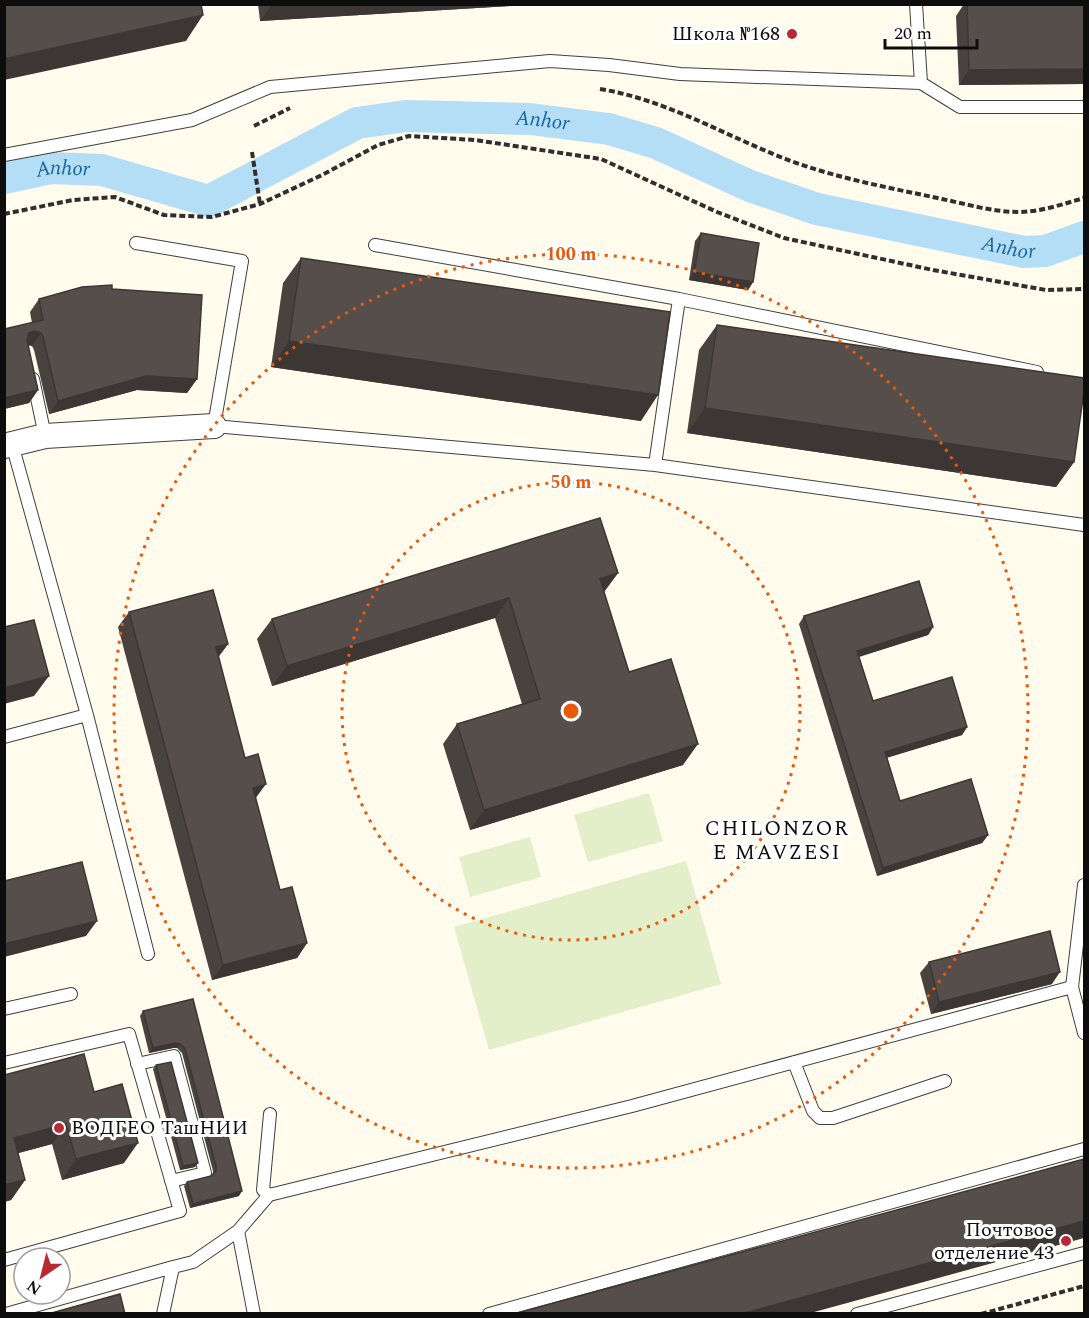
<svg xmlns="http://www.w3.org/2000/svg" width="1089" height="1318" viewBox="0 0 1089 1318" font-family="Spectral,serif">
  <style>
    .pitch { fill: #e3efc9 }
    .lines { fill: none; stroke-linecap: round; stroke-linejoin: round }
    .canal { stroke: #b3def5; stroke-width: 32 }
    .lane-casing { stroke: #404040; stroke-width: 14 }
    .street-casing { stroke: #404040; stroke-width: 26 }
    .path { stroke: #2f2f2f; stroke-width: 4; stroke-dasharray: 6 3; stroke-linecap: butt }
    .lane { stroke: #fff; stroke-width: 12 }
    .street { stroke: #fff; stroke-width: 24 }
    .wall { fill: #494340 }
    .shaded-wall { fill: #3c3734 }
    .building { fill: #554e4a; stroke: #3c3734; stroke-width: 1.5 }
    .ring { fill: none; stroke: #e8590c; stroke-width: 3; stroke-dasharray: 3 6 }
    .poi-dot { fill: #ba2833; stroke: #fff; stroke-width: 2 }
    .labels { text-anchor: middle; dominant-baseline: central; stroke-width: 6; stroke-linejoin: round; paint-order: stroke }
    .poi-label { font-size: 20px; fill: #0d0d0d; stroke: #fff; text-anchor: end }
    .water-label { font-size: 21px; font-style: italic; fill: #19669c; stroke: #fff }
    .neighbourhood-label { font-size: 21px; letter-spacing: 1.5px; fill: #0d0d0d; stroke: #fff }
    .centre { fill: #e8590c; stroke: #fff; stroke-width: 3 }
    .ring-label { font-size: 18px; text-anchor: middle; font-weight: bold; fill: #e8590c; stroke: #fff; stroke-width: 6; stroke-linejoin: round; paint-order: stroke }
  </style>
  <rect width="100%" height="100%" fill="#fffbed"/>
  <path class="pitch" d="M 649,793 L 663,841 L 588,862 L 574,815 Z
    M 530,837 L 541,877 L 470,897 L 459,857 Z
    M 686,861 L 721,984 L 489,1050 L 454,927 Z"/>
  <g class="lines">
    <path class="canal" id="s1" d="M 4,178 L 50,168 L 102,170 L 209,201 L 357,123 L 406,116 L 530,119 L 609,129 L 656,143 L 750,186 L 817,209 L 1024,252 L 1045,251 L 1084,237"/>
    <g class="lane-casing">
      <path id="lane" d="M 916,4 L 921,83
        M 4,155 L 192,120 L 270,87 L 550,61 L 609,65 L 680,74 L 921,83 L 960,107 L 1084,107
        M 136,243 L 242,261 L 214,426 L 655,465 L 1084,525
        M 375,245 L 679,299 L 1037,372
        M 33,379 L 45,436
        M 12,444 L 87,715 L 148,954
        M 655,465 L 679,299
        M 4,737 L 87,715
        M 1084,885 L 1072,987 L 1084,1033
        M 4,1009 L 71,994
        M 794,1062 L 813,1111 L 820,1118 L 833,1118 L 945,1081
        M 4,1063 L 129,1034 L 180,1211 L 4,1260
        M 137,1064 L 174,1056 L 205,1173 L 171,1181
        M 269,1195 L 263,1190 L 270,1114
        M 238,1231 L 254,1314
        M 6,1314 L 173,1267
        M 163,1314 L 173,1267 L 193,1262 L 238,1231 L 269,1195 L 632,1106 L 1072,987
        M 489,1314 L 1084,1149
        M 857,1314 L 1084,1253"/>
    </g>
    <g class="street-casing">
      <path id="street" d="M 4,446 L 45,436 L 214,426"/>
    </g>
    <path class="path" d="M 600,89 C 668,100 727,137 791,161 C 840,179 891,188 942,199 C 966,204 993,212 1018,212 C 1041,212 1063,204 1084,198
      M 254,126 L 290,108
      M 252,152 L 260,204
      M 4,214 L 73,200 L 115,197 L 164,215 L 212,217 L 260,204 L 322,175 L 378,145 L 409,136 L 475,140 L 601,159 L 717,212 L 784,238 L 933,270 L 1046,290 L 1084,289
      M 981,1314 L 1084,1286"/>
    <use href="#lane" class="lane"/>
    <use href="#street" class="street"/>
  </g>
  <path class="wall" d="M 258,4 L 541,4 L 260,21 Z
    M 964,4 L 1084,4 L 1084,84 L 959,85 L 956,16 Z
    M 701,233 L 753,282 L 748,290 L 689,280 L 695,241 Z
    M 301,258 L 641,421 L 271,367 L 283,283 Z
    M 112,289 L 197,379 L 187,393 L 137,390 L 49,414 L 34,350 L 32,346 L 28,345 L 38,390 L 29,403 L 4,409 L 32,323 L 30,312 L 39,299 Z
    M 717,325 L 1074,462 L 1056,487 L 687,433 L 699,350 Z
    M 618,573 L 604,592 L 629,672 L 683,765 L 470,830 L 443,744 L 457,724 L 522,704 L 495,618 L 272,686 L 257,639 L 272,619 Z
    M 129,612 L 228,644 L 218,657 L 280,890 L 307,943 L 297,958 L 212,980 L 118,627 Z
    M 804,616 L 933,627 L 928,635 L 859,657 L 873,701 L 967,727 L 962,735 L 887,757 L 900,801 L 988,835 L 982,843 L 877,876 L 799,624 Z
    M 929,962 L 1052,984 L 931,1014 L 920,973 Z
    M 193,999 L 239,1196 L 190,1208 L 184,1186 L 187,1182 L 211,1176 L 213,1174 L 213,1171 L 182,1053 L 177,1048 L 173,1048 L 149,1053 L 140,1016 L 143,1011 Z
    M 156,1065 L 195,1167 L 180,1170 L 153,1069 Z
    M 4,1075 L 94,1092 L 124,1163 L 62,1180 L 52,1144 L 18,1153 L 25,1180 L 11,1200 L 4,1202 Z"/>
  <path class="shaded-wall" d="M 299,4 L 541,4 L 260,21 L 271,6 Z
    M 203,15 L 186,41 L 4,80 L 4,59 Z
    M 1084,69 L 1084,84 L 959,85 L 969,70 Z
    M 694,272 L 753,282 L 748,290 L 689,280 Z
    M 34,331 L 41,333 L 32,346 L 25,344 L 29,333 Z
    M 289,341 L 658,395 L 641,421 L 271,367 Z
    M 146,376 L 197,379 L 187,393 L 137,390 L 49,414 L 58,401 Z
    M 38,390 L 29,403 L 4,409 L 4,398 Z
    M 705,408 L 1074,462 L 1056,487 L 687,433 Z
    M 618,573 L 603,593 L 600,579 Z
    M 509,598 L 495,618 L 272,686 L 287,666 Z
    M 933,627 L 928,635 L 851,659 L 857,651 Z
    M 228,644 L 217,659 L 216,647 Z
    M 49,676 L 34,696 L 4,704 L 4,688 Z
    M 967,727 L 962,735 L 880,760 L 885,752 Z
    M 698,744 L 683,765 L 470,830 L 484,810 Z
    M 266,784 L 255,799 L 253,788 Z
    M 988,835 L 982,843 L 877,876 L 883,868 Z
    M 97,921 L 86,936 L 4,957 L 4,944 Z
    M 307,943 L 297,958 L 212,980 L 223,965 Z
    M 1060,972 L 1052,984 L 931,1014 L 939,1002 Z
    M 176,1043 L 180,1044 L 177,1048 L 173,1048 L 149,1053 L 153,1048 Z
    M 66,1124 L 52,1144 L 4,1157 L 14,1138 Z
    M 138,1143 L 124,1163 L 62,1180 L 76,1159 Z
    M 198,1163 L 195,1167 L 180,1170 L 183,1166 Z
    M 25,1180 L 11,1200 L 4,1202 L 4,1185 Z
    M 242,1191 L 239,1196 L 190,1208 L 193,1204 Z
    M 1084,1221 L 1084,1238 L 807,1314 L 741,1314 Z"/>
  <path class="building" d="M 4,4 L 201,4 L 203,15 L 4,59 Z
    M 271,4 L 299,4 L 271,6 Z
    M 967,4 L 1084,4 L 1084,69 L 969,70 Z
    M 701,233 L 759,243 L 753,282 L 694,272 Z
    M 301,258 L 670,312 L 658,395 L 289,341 Z
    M 112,285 L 112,289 L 202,295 L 197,379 L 146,376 L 58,401 L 43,337 L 41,333 L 34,331 L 29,333 L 27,340 L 38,390 L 4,398 L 4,329 L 43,320 L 39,299 L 82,287 Z
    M 717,325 L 1084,378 L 1084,391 L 1074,462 L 705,408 Z
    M 600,518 L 618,573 L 600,579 L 629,672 L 671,659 L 698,744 L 484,810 L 457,724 L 540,699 L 509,598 L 287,666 L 272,619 Z
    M 919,581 L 933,627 L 857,651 L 873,701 L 952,677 L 967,727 L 885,752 L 900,801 L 971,779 L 988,835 L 883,868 L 804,616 Z
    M 213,590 L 228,644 L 216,647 L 245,758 L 258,754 L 266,784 L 253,788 L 280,890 L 292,887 L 307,943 L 223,965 L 129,612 Z
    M 34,620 L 49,676 L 4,688 L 4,627 Z
    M 82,862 L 97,921 L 4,944 L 4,881 Z
    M 1050,931 L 1060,972 L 939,1002 L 929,962 Z
    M 193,999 L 242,1191 L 193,1204 L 187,1182 L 211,1176 L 216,1171 L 216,1166 L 185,1049 L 180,1044 L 176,1043 L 153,1048 L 143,1011 Z
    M 84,1054 L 94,1092 L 122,1084 L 138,1143 L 76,1159 L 66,1124 L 14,1138 L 25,1180 L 4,1185 L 4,1075 Z
    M 171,1062 L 198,1163 L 183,1166 L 156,1065 Z
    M 1084,1159 L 1084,1221 L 741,1314 L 513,1314 Z
    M 120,1294 L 125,1314 L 48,1314 Z"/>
  <g class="ring">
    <circle cx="571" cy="711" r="229"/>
    <circle cx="571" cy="711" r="457"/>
  </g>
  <g class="poi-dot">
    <circle cx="792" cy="34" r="6"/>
    <circle cx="59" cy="1128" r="6"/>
    <circle cx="1066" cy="1241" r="6"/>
  </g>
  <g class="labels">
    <g class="poi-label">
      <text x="780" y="34">Школа №168</text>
      <text x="71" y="1128" text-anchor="start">ВОДГЕО ТашНИИ</text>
      <text x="1054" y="1230">Почтовое<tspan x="1054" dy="23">отделение 43</tspan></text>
    </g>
    <g class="water-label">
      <text stroke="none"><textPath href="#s1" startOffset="564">Anhor</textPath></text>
      <text stroke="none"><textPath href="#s1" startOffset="60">Anhor</textPath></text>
      <text stroke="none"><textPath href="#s1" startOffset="1050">Anhor</textPath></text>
    </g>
    <g class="neighbourhood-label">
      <text x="777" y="829">CHILONZOR<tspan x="777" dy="24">E MAVZESI</tspan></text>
    </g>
  </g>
  <circle cx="571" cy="711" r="9" class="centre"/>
  <g class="ring-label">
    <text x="571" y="260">100 m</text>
    <text x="571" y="488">50 m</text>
  </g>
  <rect width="1089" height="1318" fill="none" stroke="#0d0d0d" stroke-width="12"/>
  <g transform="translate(42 1276) rotate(215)"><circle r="28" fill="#ffffff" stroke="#9e9e9e" stroke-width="1.5"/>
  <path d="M0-4.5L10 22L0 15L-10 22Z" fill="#ba2833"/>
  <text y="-9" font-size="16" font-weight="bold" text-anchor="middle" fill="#0d0d0d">N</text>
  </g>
  <path d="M885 39v9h92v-9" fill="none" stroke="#0d0d0d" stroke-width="3"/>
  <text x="894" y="39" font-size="18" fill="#0d0d0d" stroke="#ffffff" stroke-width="4.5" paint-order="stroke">20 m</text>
</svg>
